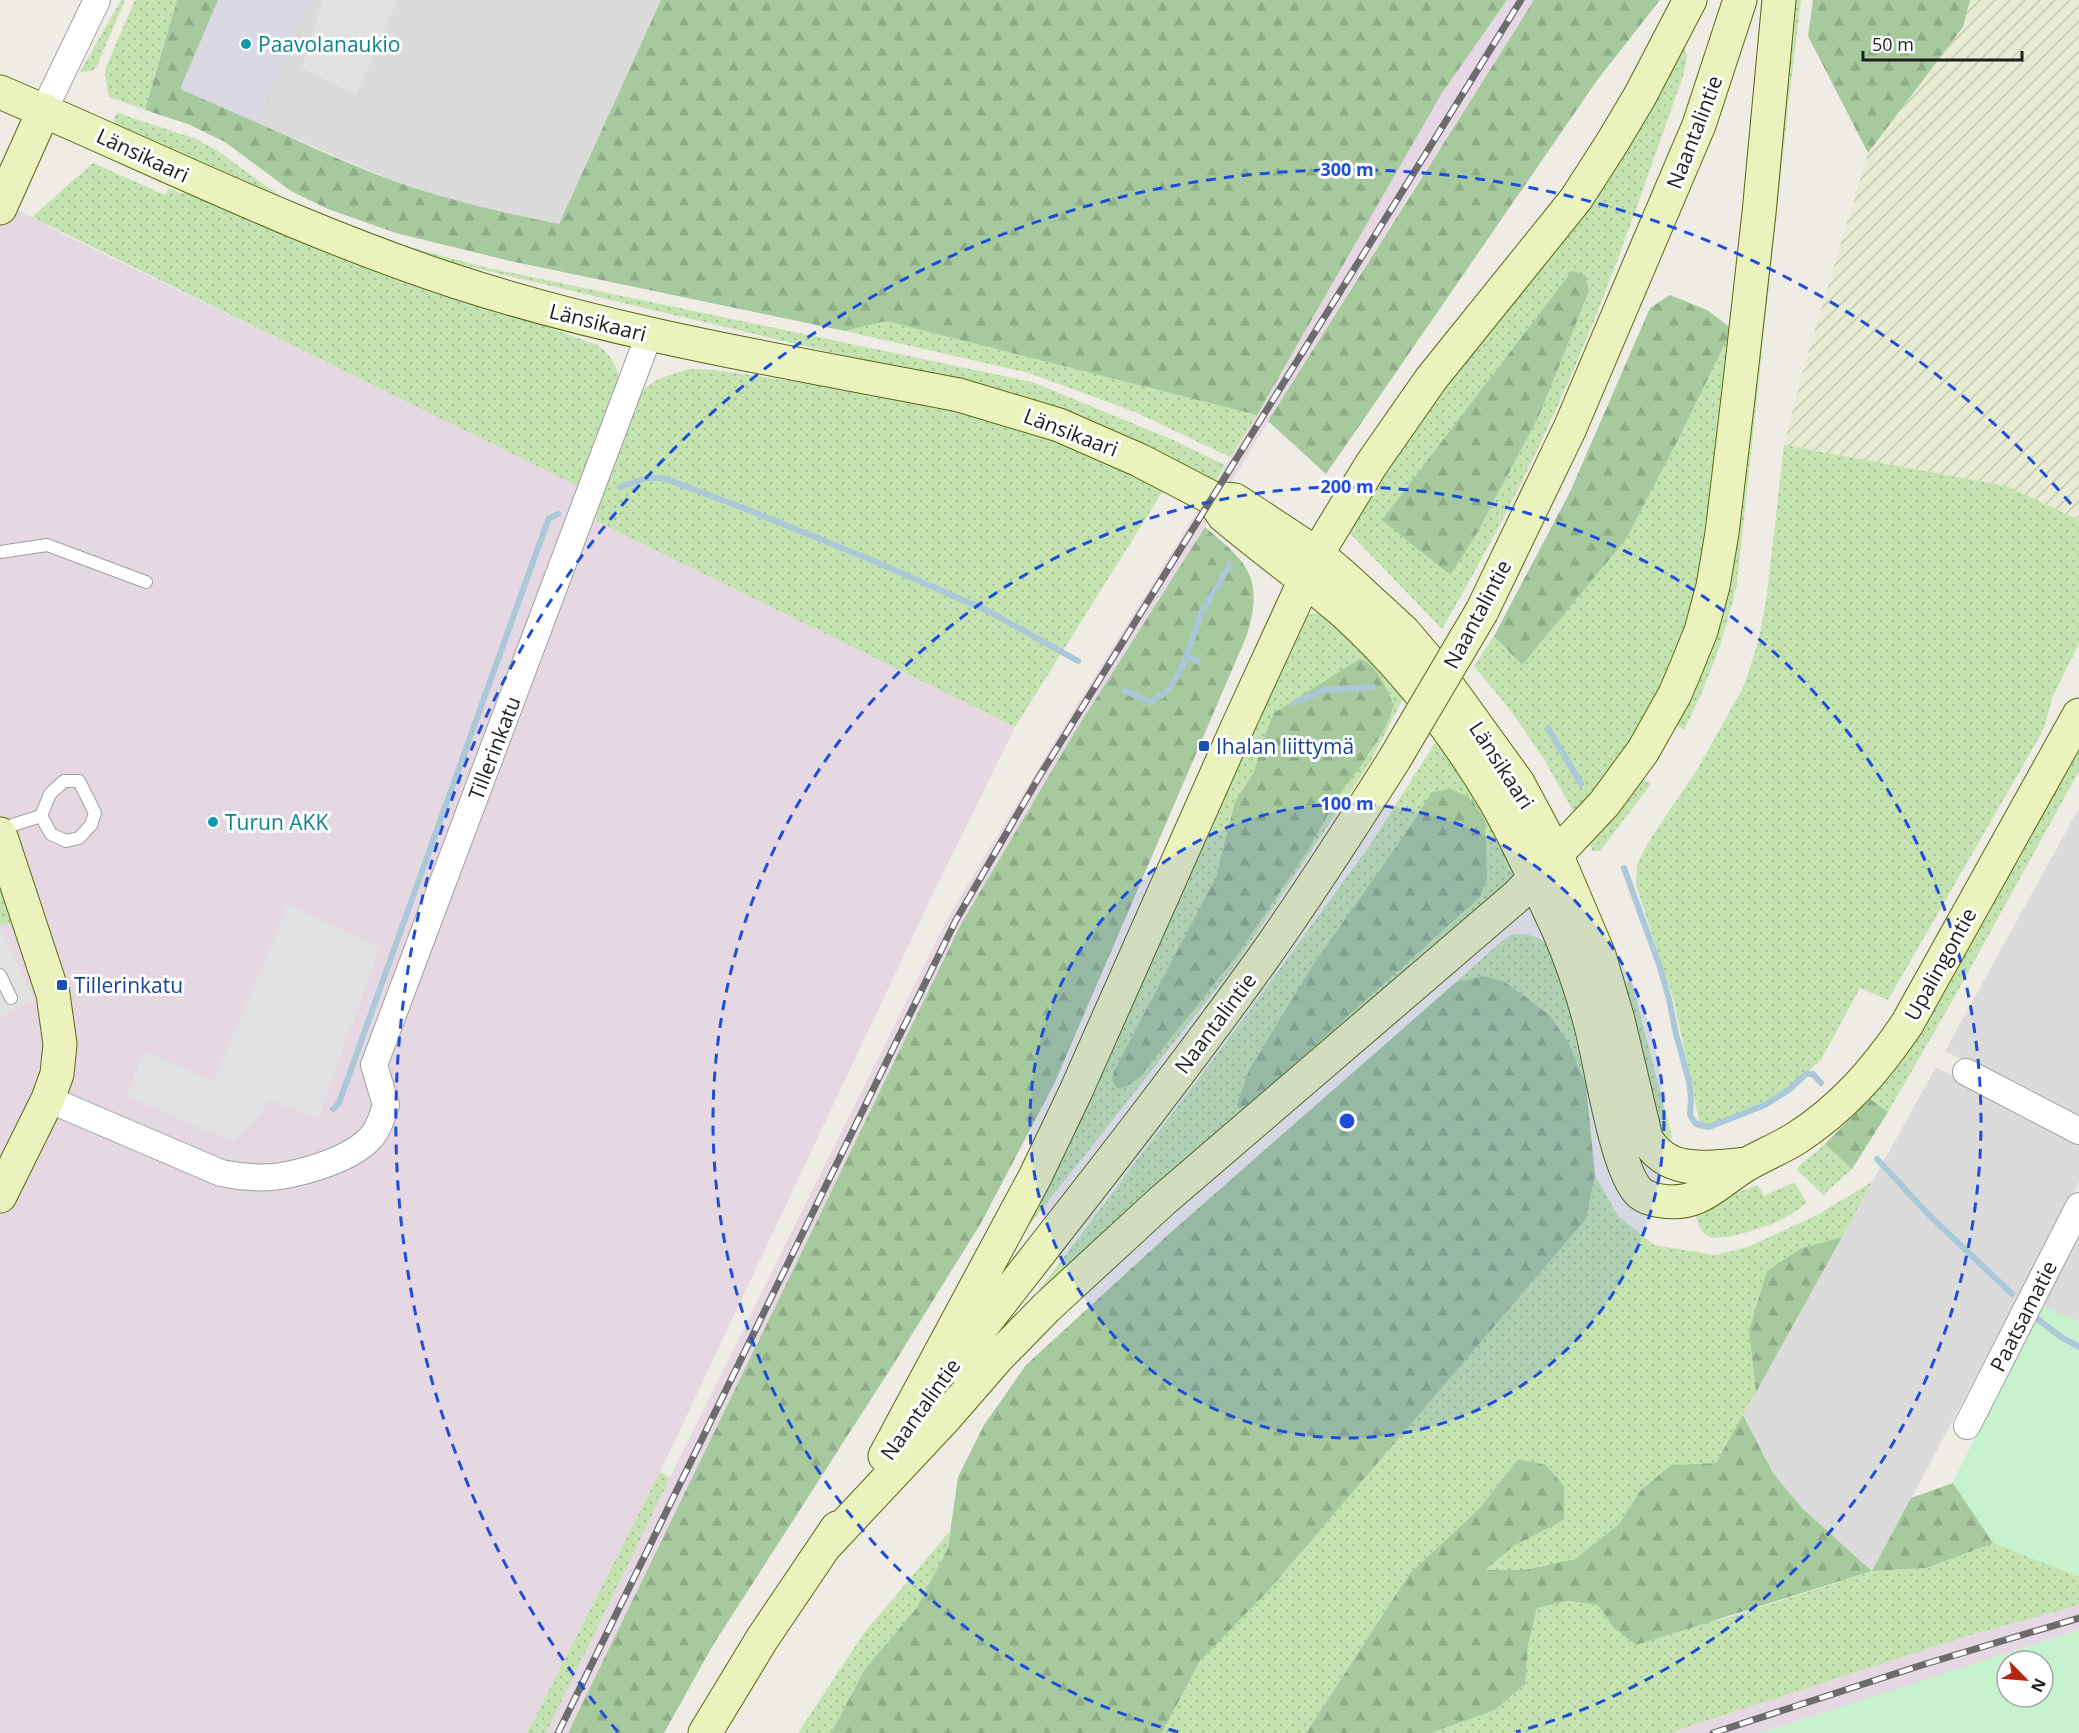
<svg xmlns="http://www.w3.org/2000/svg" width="2079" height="1733" viewBox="0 0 2079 1733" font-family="'Open Sans',sans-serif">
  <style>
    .residential { fill: #dcdbdb }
    .industrial { fill: #e6d8e2 }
    .farmland { fill: url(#farmland-furrows) }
    .grass { fill: url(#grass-dots); fill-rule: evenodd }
    .forest { fill: url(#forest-firs) }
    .park { fill: #c6f3ce; fill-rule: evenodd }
    .parking { fill: #e2e2e2 }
    .plaza { fill: #dad9e3 }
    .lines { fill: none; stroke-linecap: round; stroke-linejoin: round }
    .stream { stroke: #aac8d7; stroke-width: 6 }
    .lane-casing { stroke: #9f9f9f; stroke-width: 14 }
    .street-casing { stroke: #9f9f9f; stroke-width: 28 }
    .secondary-casing { stroke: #576910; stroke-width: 35 }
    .lane { stroke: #fff; stroke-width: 12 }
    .street { stroke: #fff; stroke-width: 26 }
    .secondary { stroke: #ebf2be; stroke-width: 33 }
    .rail-casing { stroke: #6c6c6c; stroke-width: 7 }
    .rail { stroke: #fff; stroke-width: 4.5; stroke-dasharray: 14; stroke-linecap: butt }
    .secondary-bridge-casing { stroke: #576910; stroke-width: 35; stroke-linecap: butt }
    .secondary-bridge { stroke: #ebf2be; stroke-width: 33 }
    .ring { fill: none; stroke: #1d4ed8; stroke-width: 3; stroke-dasharray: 10 8 }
    .culture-dot { fill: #0f9aa8; stroke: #fff; stroke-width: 2 }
    .transit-dot { fill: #1a4fb4; stroke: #fff; stroke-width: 2 }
    .labels { text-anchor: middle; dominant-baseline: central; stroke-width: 6; stroke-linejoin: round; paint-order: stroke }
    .culture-label { font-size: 21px; fill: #0d838f; stroke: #fff; text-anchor: start }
    .street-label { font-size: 21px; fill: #1e1e1e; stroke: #fff }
    .transit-label { font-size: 21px; fill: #164399; stroke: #fff; text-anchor: start }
    .centre { fill: #1d4ed8; stroke: #fff; stroke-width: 3 }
    .ring-label { font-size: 18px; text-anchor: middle; font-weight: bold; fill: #1d4ed8; stroke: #fff; stroke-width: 6; stroke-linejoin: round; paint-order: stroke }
  </style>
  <defs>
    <pattern id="farmland-furrows" width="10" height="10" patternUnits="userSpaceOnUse" patternTransform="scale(1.5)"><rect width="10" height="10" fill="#e6ebd2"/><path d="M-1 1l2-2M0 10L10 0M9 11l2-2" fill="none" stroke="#c5c9b4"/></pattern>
    <pattern id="grass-dots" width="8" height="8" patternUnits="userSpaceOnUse" patternTransform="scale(1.5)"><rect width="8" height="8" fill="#c4e3b0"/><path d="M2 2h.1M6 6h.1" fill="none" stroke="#a8c297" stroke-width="1.8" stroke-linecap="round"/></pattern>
    <pattern id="forest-firs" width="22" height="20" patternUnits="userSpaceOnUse" patternTransform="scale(1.5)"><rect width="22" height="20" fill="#a7c99e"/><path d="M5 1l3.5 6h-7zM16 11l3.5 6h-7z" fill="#8fac88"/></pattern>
  </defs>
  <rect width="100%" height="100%" fill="#eeece5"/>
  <path class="residential" d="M 312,0 L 661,0 L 559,224 L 505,214 L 449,199 L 394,181 L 258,123 Z
    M 2079,808 L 2079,1121 L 1945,1051 Z
    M 1936,1067 L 2079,1141 L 2079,1182 L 1873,1571 L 1802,1508 L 1773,1473 L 1743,1415 Z
    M 2079,1234 L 2079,1322 L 2041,1306 Z"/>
  <path class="industrial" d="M 1507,0 L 1534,0 L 1407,199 L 1268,421 L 1205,527 L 1074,733 L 961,924 L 568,1733 L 543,1733 L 946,921 L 1064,726 L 1257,415 L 1442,93 Z
    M 0,200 L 69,237 L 601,496 L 596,521 L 1015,727 L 928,904 L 660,1472 L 527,1733 L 0,1733 Z
    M 2079,1605 L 2079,1630 L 1761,1733 L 1670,1733 L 1967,1636 Z"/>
  <path class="farmland" d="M 1970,0 L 2079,0 L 2079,520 L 2006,486 L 1784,445 L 1802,373 L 1868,153 L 1963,27 Z"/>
  <path class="grass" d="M 121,0 L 125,0 L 96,68 L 91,71 L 80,72 Z
    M 135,0 L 177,0 L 145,110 L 109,97 L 105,75 L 106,67 Z
    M 1793,0 L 1801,0 L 1789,98 L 1737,583 C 1725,636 1709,681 1684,730 L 1675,725 Z
    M 1684,45 L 1687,58 L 1683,76 C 1646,180 1611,286 1566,387 C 1530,470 1488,550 1442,629 L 1344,527 ZM 1589,291 L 1539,416 L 1476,535 L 1449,575 L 1383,519 Z
    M 118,113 L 196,139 L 218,151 L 288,202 L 377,238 L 484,267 L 1032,382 L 1173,440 L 1225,465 L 1215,481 L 1116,431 L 974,386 L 424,256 L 286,205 L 114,123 L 115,116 Z
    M 93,163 L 165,195 L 169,188 L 180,193 L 201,195 L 302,238 L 597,345 C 609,353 615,362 619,376 L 582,488 L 32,217 Z
    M 886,321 L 1257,415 L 1230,457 L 1135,412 L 1029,373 L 845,331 Z
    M 1732,329 L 1713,518 L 1689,626 L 1646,724 L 1579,814 L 1573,811 L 1545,761 L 1511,711 L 1474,666 L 1494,636 L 1522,665 L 1683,430 Z
    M 692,369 L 713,370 L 922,399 L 1012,422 L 1105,459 L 1163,491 L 1015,727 L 596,521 L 601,496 L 638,395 C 652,379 672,373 692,369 Z
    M 1784,445 L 2006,486 L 2079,520 L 2079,644 L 2052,698 L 2044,729 L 1888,1000 L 1860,988 L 1822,1058 L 1790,1091 L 1701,1130 L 1674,1001 L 1636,885 L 1637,864 L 1649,841 L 1698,768 L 1744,686 L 1759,639 L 1767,594 Z
    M 1324,612 L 1406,693 L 1371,761 L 1236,964 L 1016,1242 L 1301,622 L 1308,615 Z
    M 1438,738 L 1450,750 L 1516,875 L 1036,1294 L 1242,1021 L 1372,842 Z
    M 2079,744 L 2079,771 L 1955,996 L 1888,1112 L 1870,1099 L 1904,1057 L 1945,991 Z
    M 1642,779 L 1651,784 L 1600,851 L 1593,851 L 1588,840 Z
    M 0,879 L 14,924 L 0,925 Z
    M 1513,934 C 1540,933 1550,943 1560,968 L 1586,1085 L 1568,1041 L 1549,1015 L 1527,998 L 1505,982 L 1455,983 L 1502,941 Z
    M 1631,980 L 1672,1136 L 1668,1141 L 1660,1133 L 1635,1048 L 1625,984 Z
    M 1825,1144 L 1852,1169 L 1823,1195 L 1796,1169 Z
    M 1595,1175 L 1618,1216 L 1654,1245 L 1715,1255 L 1748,1247 L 1817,1215 L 1872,1182 L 1842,1237 L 1802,1248 L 1749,1331 L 1756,1392 L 1716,1463 L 1671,1465 L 1640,1491 L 1619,1524 L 1575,1559 L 1524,1570 L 1484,1570 L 1520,1541 L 1564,1520 L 1564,1486 L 1546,1465 L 1518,1459 L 1479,1509 L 1410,1573 L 1306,1733 L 1162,1733 L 1200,1661 L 1269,1590 L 1586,1219 Z
    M 1794,1182 L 1807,1203 C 1798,1209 1789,1216 1779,1221 C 1766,1227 1717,1244 1706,1235 C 1698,1229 1697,1218 1694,1209 L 1758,1185 L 1764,1196 Z
    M 2035,1317 L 2079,1322 L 2079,1605 L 1967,1636 L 1670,1733 L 1431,1733 L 1495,1710 L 1525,1684 L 1528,1645 L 1537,1608 L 1568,1601 L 1598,1605 L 1613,1627 L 1720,1620 L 1873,1571 L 1927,1568 L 1992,1542 L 1953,1483 Z
    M 660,1472 L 670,1478 L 546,1733 L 527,1733 Z
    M 950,1531 L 948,1548 L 916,1609 L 865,1669 L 831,1733 L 798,1733 L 864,1633 Z"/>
  <path class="forest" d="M 177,0 L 312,0 L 258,123 C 303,143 348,164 394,181 C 448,200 503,213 559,224 L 661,0 L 1507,0 L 1442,93 L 1257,415 L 886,321 L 845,331 L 506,260 L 396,233 L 328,209 L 291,191 L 225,142 L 188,124 L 145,110 Z
    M 1534,0 L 1660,0 L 1598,79 L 1326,474 L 1268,421 Z
    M 1813,0 L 1970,0 L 1963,27 L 1868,153 L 1808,36 Z
    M 1572,271 L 1585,275 L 1589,291 L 1539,416 L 1476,535 L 1450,575 L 1382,520 Z
    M 1670,295 L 1707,310 L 1732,329 L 1683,430 L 1626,539 L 1522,665 L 1494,636 L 1570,492 L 1650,308 Z
    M 1205,527 C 1248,563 1264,577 1247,635 L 1055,1082 L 981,1223 L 893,1365 L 713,1645 L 664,1733 L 568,1733 L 961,924 L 1074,733 Z
    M 1360,659 C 1378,665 1386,689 1394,705 L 1385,728 L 1361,766 L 1338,796 L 1310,847 L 1238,954 L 1139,1078 L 1125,1087 L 1118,1088 C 1111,1082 1112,1079 1114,1071 L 1216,877 L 1235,802 L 1254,772 L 1264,738 L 1274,713 Z
    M 1451,789 L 1468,797 L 1476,805 L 1485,820 L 1487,879 L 1480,897 L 1255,1100 L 1240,1109 L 1237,1105 L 1249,1070 L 1315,962 L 1406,833 L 1432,792 Z
    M 1483,976 L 1505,982 L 1527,998 L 1549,1015 L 1568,1041 L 1586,1085 L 1595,1175 L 1586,1219 L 1269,1590 L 1200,1661 L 1162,1733 L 831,1733 L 865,1669 L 916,1609 L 948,1548 L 958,1477 L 984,1425 L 1026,1365 L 1169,1234 L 1455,983 Z
    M 1870,1099 L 1888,1112 L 1852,1169 L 1825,1144 Z
    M 1842,1237 L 1756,1392 L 1749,1331 L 1767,1271 L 1802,1248 Z
    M 1743,1415 L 1773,1473 L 1802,1508 L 1872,1571 L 1911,1498 L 1953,1483 L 1993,1543 L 1927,1568 L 1872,1571 L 1636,1645 L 1613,1627 L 1598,1605 L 1568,1601 L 1537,1608 L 1528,1645 L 1525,1684 L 1495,1710 L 1431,1733 L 1306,1733 L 1410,1573 L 1479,1509 L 1518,1459 L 1546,1465 L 1564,1486 L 1564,1520 L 1515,1545 L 1485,1570 L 1524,1570 L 1575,1559 L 1619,1524 L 1640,1491 L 1671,1465 L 1716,1463 Z"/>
  <path class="park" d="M 2041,1306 L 2079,1322 L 2079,1577 L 1993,1543 L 1953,1483 Z
    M 2079,1630 L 2079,1733 L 1761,1733 ZM 2007,1661 L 2043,1661 L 2043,1697 L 2007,1697 Z"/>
  <path class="parking" d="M 323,0 L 397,0 L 356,95 L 302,68 Z
    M 288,905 L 380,947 L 318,1119 L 268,1099 L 260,1117 L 233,1142 L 127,1096 L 144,1051 L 214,1081 Z
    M 0,927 L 35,1000 L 0,1017 Z"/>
  <path class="plaza" d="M 218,0 L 312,0 L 258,123 L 180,89 Z"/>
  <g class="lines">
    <path class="stream" d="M 620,487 L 647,478 L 663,478 L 741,507 L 869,559 L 988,611 L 1078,661
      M 1186,657 L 1202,611 L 1230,565
      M 1124,690 L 1150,702 C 1172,692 1177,678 1186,657 L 1198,661
      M 1294,703 L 1324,690 L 1373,687
      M 1548,728 L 1581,784
      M 1624,868 L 1660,967 L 1669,999 L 1676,1034 L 1689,1081 L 1691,1099 L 1690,1115 L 1696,1124 L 1709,1127 L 1765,1105 L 1790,1089 L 1806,1074 L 1813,1074 L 1821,1083
      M 333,1109 L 339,1103 L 539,545 L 549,518 L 558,514
      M 1877,1159 L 1930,1216 L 2012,1294
      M 2035,1317 L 2061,1337 L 2079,1347"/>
    <g class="lane-casing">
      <path id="lane" d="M 0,552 L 47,545 L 146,582
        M 64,781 L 79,781 L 95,813 L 91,825 L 79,838 L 66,841 L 51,834 L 41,816 L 50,794 Z
        M 0,829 L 41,816
        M 0,975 L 11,998"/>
    </g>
    <g class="street-casing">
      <path id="street" d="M 44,110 L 97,0
        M 1966,1072 L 2079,1131
        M 48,1099 L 221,1173 C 241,1177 261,1179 281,1176 C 309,1171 355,1158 373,1135 C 379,1127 383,1115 386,1105 L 374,1065 L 649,335
        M 1967,1426 L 2079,1206"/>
    </g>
    <g class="secondary-casing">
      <path id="secondary" d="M 0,92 C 151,156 298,230 454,281 C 619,335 790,362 959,395 L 1059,425 L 1139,460 L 1212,498 L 1235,500 L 1317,554 L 1342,575 L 1404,632 L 1437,671 L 1518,783 L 1556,854 L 1599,955 L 1618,1020 L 1646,1138 C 1668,1177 1710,1167 1747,1164
        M 0,208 L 44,110
        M 1214,501 L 1224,516 C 1264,550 1307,580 1346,614 C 1404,667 1454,732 1494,799 C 1518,840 1538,886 1558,929 C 1571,959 1582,991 1590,1022 C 1600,1057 1616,1173 1640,1193 C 1646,1198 1654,1200 1662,1201 C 1701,1207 1718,1181 1749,1163 C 1764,1155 1780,1148 1795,1139 C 1842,1109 1876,1070 1907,1024 L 2079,715
        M 1482,611 L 1570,428 L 1699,125 L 1740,0
        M 0,834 L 53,994 L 60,1044 L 57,1074 L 48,1099 L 0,1196
        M 951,1366 C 1055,1232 1162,1099 1261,961 C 1308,895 1351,828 1394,760
        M 885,1456 L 1035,1177 L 1076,1091 L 1237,728 L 1317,554 L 1371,465 L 1431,379 L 1576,199 L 1612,143 L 1640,96 L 1690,0
        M 825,1546 L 945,1418 L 998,1357 L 1047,1307 L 1162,1201 L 1517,896 L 1604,804 L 1643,751 L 1675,694 L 1686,668 L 1701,631 L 1713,586 L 1722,533 L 1741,373 L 1759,213 L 1779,0
        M 705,1733 L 762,1639 L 837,1528"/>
    </g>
    <use href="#lane" class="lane"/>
    <use href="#street" class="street"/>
    <use href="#secondary" class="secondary"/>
    <g class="rail-casing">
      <path id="rail" d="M 558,1733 L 956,920 L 1039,777 L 1521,0
        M 1713,1733 L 1922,1665 L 2079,1618"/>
    </g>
    <use href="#rail" class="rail"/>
    <g class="secondary-bridge-casing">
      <path id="secondary-bridge" d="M 1394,760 L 1482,611"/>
    </g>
    <use href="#secondary-bridge" class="secondary-bridge"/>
  </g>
  <circle cx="1347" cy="1121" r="317" fill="#1d4ed8" fill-opacity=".12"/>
  <g class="ring">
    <circle cx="1347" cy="1121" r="317"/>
    <path d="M1178 1732A634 634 0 1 1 1516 1732"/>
    <path d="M618 1732A951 951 0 1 1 2076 510"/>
  </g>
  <g class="culture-dot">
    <circle cx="246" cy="44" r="6"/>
    <circle cx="213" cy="822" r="6"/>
  </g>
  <g class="transit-dot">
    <rect x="1198" y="740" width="12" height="12" rx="3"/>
    <rect x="56" y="979" width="12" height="12" rx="3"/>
  </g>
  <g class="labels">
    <g class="culture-label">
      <text x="258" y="44">Paavolanaukio</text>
      <text x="225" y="822">Turun AKK</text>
    </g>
    <g class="street-label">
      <text transform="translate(1694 132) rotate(-69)">Naantalintie</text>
      <text transform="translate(143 155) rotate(25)">Länsikaari</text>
      <text transform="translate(598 322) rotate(14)">Länsikaari</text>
      <text transform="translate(1071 432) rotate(21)">Länsikaari</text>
      <text transform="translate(1477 614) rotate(-62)">Naantalintie</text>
      <text transform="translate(494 748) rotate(-69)">Tillerinkatu</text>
      <text transform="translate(1502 765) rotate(57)">Länsikaari</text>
      <text transform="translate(1940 964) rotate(-61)">Upalingontie</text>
      <text transform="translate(1215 1023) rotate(-53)">Naantalintie</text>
      <text transform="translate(2023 1316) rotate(-63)">Paatsamatie</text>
      <text transform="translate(920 1409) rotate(-54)">Naantalintie</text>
    </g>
    <g class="transit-label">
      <text x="1216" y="746">Ihalan liittymä</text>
      <text x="74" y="985">Tillerinkatu</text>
    </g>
  </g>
  <circle cx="1347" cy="1121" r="9" class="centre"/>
  <g class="ring-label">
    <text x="1347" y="176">300 m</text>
    <text x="1347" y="493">200 m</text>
    <text x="1347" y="810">100 m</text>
  </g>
  <g transform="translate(2025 1679) rotate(115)"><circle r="28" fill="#ffffff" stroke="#a5a5a5" stroke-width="1.5"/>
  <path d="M0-4.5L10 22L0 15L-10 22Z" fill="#b62515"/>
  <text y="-9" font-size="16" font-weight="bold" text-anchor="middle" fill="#1e1e1e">N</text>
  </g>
  <path d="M1863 51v9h159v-9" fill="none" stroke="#1e1e1e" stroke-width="3"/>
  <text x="1872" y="51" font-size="18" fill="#1e1e1e" stroke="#ffffff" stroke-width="4.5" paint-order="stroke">50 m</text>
</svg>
